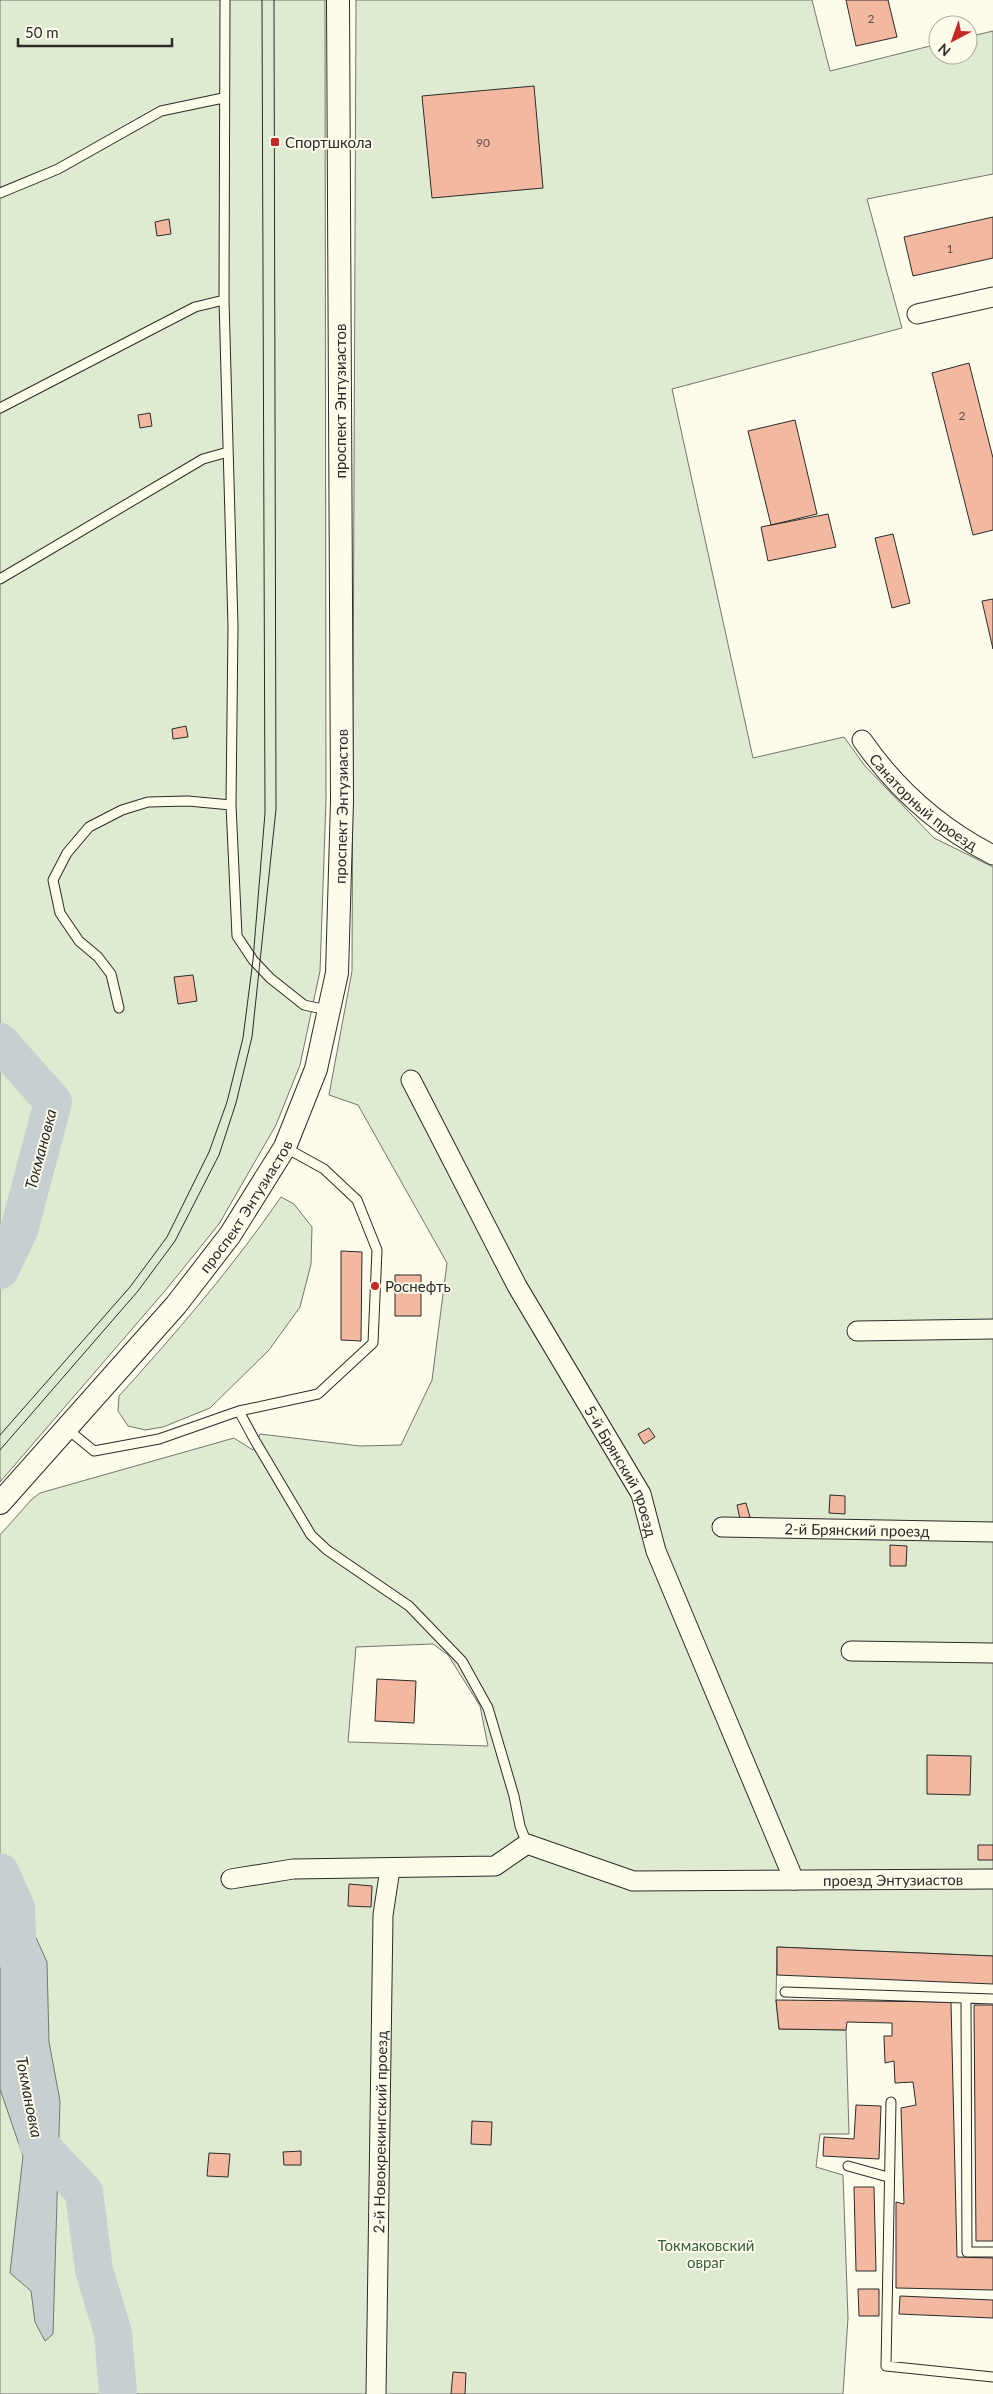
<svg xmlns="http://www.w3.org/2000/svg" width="993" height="2394" viewBox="0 0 993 2394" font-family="Lato,sans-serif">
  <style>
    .green { fill: #deebd1; stroke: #74746e; fill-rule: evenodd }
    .water { fill: #c7d0d0; stroke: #74746e }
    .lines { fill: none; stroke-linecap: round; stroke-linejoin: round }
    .river { stroke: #c7d0d0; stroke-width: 38 }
    .building { fill: #f2b8a0; stroke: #2b2b2b }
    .service-casing { stroke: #2b2b2b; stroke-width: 11 }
    .minor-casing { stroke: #2b2b2b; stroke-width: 21 }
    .tertiary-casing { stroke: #2b2b2b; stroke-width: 24 }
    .service { stroke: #fdfbea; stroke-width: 9 }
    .minor { stroke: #fdfbea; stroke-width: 19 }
    .tertiary { stroke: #fdfbea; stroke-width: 22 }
    .tram { stroke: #2b2b2b; stroke-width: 1 }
    .poi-dot { fill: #c62828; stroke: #fdfbea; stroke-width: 2 }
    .labels { text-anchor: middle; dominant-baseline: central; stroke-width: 4; stroke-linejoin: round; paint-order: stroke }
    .number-label { font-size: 12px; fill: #5d4e48 }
    .poi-label { font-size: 15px; fill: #2b2b2b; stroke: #fdfbea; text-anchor: start }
    .street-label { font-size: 15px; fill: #2b2b2b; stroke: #fdfbea }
    .park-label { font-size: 15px; fill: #34623c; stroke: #fdfbea }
    .water-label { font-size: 16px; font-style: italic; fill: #2b2b2b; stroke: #fdfbea }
  </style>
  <rect width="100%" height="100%" fill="#fdfbea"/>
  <path class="green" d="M 0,0 L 325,0 L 326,801 L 320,971 L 300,1065 L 276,1125 L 219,1224 L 164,1292 L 0,1482 Z
    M 356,0 L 812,0 L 830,71 L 938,44 L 938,55 L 968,55 L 968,37 L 993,31 L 993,174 L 867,199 L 902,328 L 672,389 L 753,758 L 844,737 L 865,766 L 934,838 L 993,867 L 993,1956 L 777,1947 L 776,2000 L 779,2029 L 846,2030 L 849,2134 L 820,2134 L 816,2167 L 843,2175 L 848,2318 L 843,2394 L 0,2394 L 0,1535 L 32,1499 L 40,1493 L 234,1438 L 253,1450 L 260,1434 L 360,1446 L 401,1445 L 432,1380 L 447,1263 L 358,1105 L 329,1095 L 352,971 ZM 433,1644 L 448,1655 L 480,1706 L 488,1746 L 348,1742 L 356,1647 Z
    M 281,1197 L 294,1204 L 312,1227 L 311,1264 L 300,1307 L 269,1350 L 210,1408 L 163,1427 L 145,1430 L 128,1426 L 118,1411 L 119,1396 C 177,1332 232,1268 281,1197 Z"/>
  <path class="water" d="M 16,1908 L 28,1912 L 33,1931 L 47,1962 L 49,2042 L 60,2101 L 53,2334 L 45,2341 L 35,2322 L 31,2291 L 10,2273 L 23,2156 L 0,2089 L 0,1919 Z"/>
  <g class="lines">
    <path class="river" d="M 0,1042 L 53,1102 L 19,1230 L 0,1270
      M 0,1872 L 16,1908 L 18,1960
      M 34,2121 L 38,2143 L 84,2192 L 94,2270 L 113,2333 L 118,2394"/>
  </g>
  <path class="building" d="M 846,0 L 888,0 L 897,37 L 856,46 Z
    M 534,86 L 543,188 L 432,198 L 422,96 Z
    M 993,217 L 993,258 L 913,276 L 904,237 Z
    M 169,219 L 171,234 L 157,236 L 155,222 Z
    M 969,363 L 993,458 L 993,530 L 973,535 L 932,373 Z
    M 150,413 L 152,426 L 140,428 L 138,415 Z
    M 795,420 L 817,514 L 771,525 L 748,431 Z
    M 828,514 L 836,547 L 768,561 L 761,527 Z
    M 893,534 L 910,603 L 892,608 L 875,538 Z
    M 993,599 L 993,649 L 982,601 Z
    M 186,726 L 188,737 L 173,739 L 172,729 Z
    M 193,975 L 197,1001 L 178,1004 L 174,977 Z
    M 341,1251 L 362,1252 L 361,1341 L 341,1340 Z
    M 395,1275 L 421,1275 L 421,1316 L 395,1316 Z
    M 649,1428 L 655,1437 L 644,1444 L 638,1434 Z
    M 830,1495 L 845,1496 L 845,1514 L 829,1513 Z
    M 746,1503 L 750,1517 L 740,1519 L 737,1505 Z
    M 890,1545 L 907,1546 L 906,1566 L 890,1566 Z
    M 377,1679 L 416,1681 L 414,1723 L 375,1721 Z
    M 927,1755 L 971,1756 L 970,1795 L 927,1794 Z
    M 978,1845 L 993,1845 L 993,1860 L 978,1860 Z
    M 349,1884 L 372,1886 L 371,1907 L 348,1906 Z
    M 777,1947 L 993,1956 L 993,1984 L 777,1975 Z
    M 776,2000 L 951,2002 L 957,2257 L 993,2258 L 993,2290 L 896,2288 L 896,2202 L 904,2204 L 901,2108 L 916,2105 L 913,2082 L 895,2083 L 894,2061 L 885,2063 L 884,2036 L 892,2036 L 892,2023 L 847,2022 L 846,2030 L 779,2029 Z
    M 974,2005 L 993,2005 L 993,2241 L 976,2241 Z
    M 856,2105 L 881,2106 L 879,2159 L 823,2156 L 824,2137 L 854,2139 Z
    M 472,2121 L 492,2122 L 491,2145 L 471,2144 Z
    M 301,2151 L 301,2165 L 284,2165 L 283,2152 Z
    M 209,2153 L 230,2154 L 228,2177 L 207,2176 Z
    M 854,2187 L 874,2187 L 876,2271 L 856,2271 Z
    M 858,2289 L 879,2289 L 879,2316 L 859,2316 Z
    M 900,2296 L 993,2300 L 993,2318 L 899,2314 Z
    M 453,2372 L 466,2373 L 465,2394 L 451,2394 Z"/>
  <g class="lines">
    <g class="service-casing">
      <path id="service" d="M 0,193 L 58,169 L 161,111 L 223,98
        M 0,408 L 195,307 L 224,300
        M 0,579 L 203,459 L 228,452
        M 231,805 L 237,936 L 253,960 L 270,978 L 304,1005 L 327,1010
        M 119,1008 L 111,974 L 98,957 L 79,941 L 60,913 L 53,880 L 67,853 L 89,827 L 122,810 L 148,802 L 188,801 L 231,805 L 233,626 L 224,300 L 225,0
        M 239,1411 L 254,1439 L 311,1535 L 327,1550 L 409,1606 L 462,1661 L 488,1708 L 514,1796 L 520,1826 L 527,1844
        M 66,1428 L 94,1451 L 159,1439 L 239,1411 L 318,1394 L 373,1343 L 377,1250 L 357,1200 L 324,1169 L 286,1148
        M 785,1992 L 993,1999
        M 966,1999 L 967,2252 L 993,2252
        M 891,2102 L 886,2366 L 993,2377
        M 848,2166 L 888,2177"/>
    </g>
    <g class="minor-casing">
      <g id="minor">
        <path d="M 917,314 L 993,297"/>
        <path id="s1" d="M 862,740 C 896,789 940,828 993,855"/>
        <path id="s2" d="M 411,1080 L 517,1286 L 641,1494 L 656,1551 L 794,1880"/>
        <path d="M 857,1331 L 993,1329"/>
        <path id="s3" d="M 722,1527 L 993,1532"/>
        <path d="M 851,1651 L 993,1653"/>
        <path id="s4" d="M 231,1879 L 293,1869 L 495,1866 L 527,1844 L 633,1881 L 993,1879"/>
        <path id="s5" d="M 376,2394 L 383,1915 L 390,1869"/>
      </g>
    </g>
    <g class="tertiary-casing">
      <g id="tertiary">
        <path id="s6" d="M 0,1503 L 176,1305 L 230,1235 L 285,1147 L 316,1069 L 337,973 L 342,801 L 338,0"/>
      </g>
    </g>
    <use href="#service" class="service"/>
    <use href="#minor" class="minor"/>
    <use href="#tertiary" class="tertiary"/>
    <path class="tram" d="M 0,1435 L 130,1287 L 167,1237 L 209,1152 L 227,1102 L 243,1038 L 253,960 L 265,813 L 262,0
      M 0,1450 L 138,1291 L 175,1241 L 219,1155 L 236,1103 L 252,1037 L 276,809 L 274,0"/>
  </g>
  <g class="poi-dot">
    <rect x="270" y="137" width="10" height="10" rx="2.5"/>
    <circle cx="375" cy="1286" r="5"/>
  </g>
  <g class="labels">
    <g class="number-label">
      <text x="871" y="18">2</text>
      <text x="483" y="142">90</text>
      <text x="950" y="248">1</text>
      <text x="962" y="415">2</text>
    </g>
    <g class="poi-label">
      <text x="285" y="142">Спортшкола</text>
      <text x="385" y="1286">Роснефть</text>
    </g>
    <g class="street-label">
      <text transform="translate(340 401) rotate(-90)">проспект Энтузиастов</text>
      <text stroke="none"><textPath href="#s1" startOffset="88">Санаторный проезд</textPath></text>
      <text stroke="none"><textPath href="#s6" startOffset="806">проспект Энтузиастов</textPath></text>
      <text stroke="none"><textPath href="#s6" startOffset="386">проспект Энтузиастов</textPath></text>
      <text stroke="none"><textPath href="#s2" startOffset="445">5-й Брянский проезд</textPath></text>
      <text stroke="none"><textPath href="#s3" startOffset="135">2-й Брянский проезд</textPath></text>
      <text stroke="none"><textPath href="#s4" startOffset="676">проезд Энтузиастов</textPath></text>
      <text stroke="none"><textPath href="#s5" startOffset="262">2-й Новокрекингский проезд</textPath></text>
    </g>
    <g class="park-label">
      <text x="706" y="2245">Токмаковский<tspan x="706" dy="17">овраг</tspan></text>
    </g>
    <g class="water-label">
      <text transform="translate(40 1149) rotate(-75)">Токмановка</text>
      <text transform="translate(30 2097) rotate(79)">Токмановка</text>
    </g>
  </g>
  <g transform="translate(953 40) rotate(221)"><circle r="24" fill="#fdfbea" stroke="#a9a89e"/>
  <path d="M0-4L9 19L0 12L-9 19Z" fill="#c62828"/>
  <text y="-8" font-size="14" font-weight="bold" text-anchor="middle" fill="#2b2b2b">N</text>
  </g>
  <path d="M18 38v8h154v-8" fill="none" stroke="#2b2b2b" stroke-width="2.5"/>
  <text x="25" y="38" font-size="15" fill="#2b2b2b" stroke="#fdfbea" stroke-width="4" paint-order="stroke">50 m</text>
</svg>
